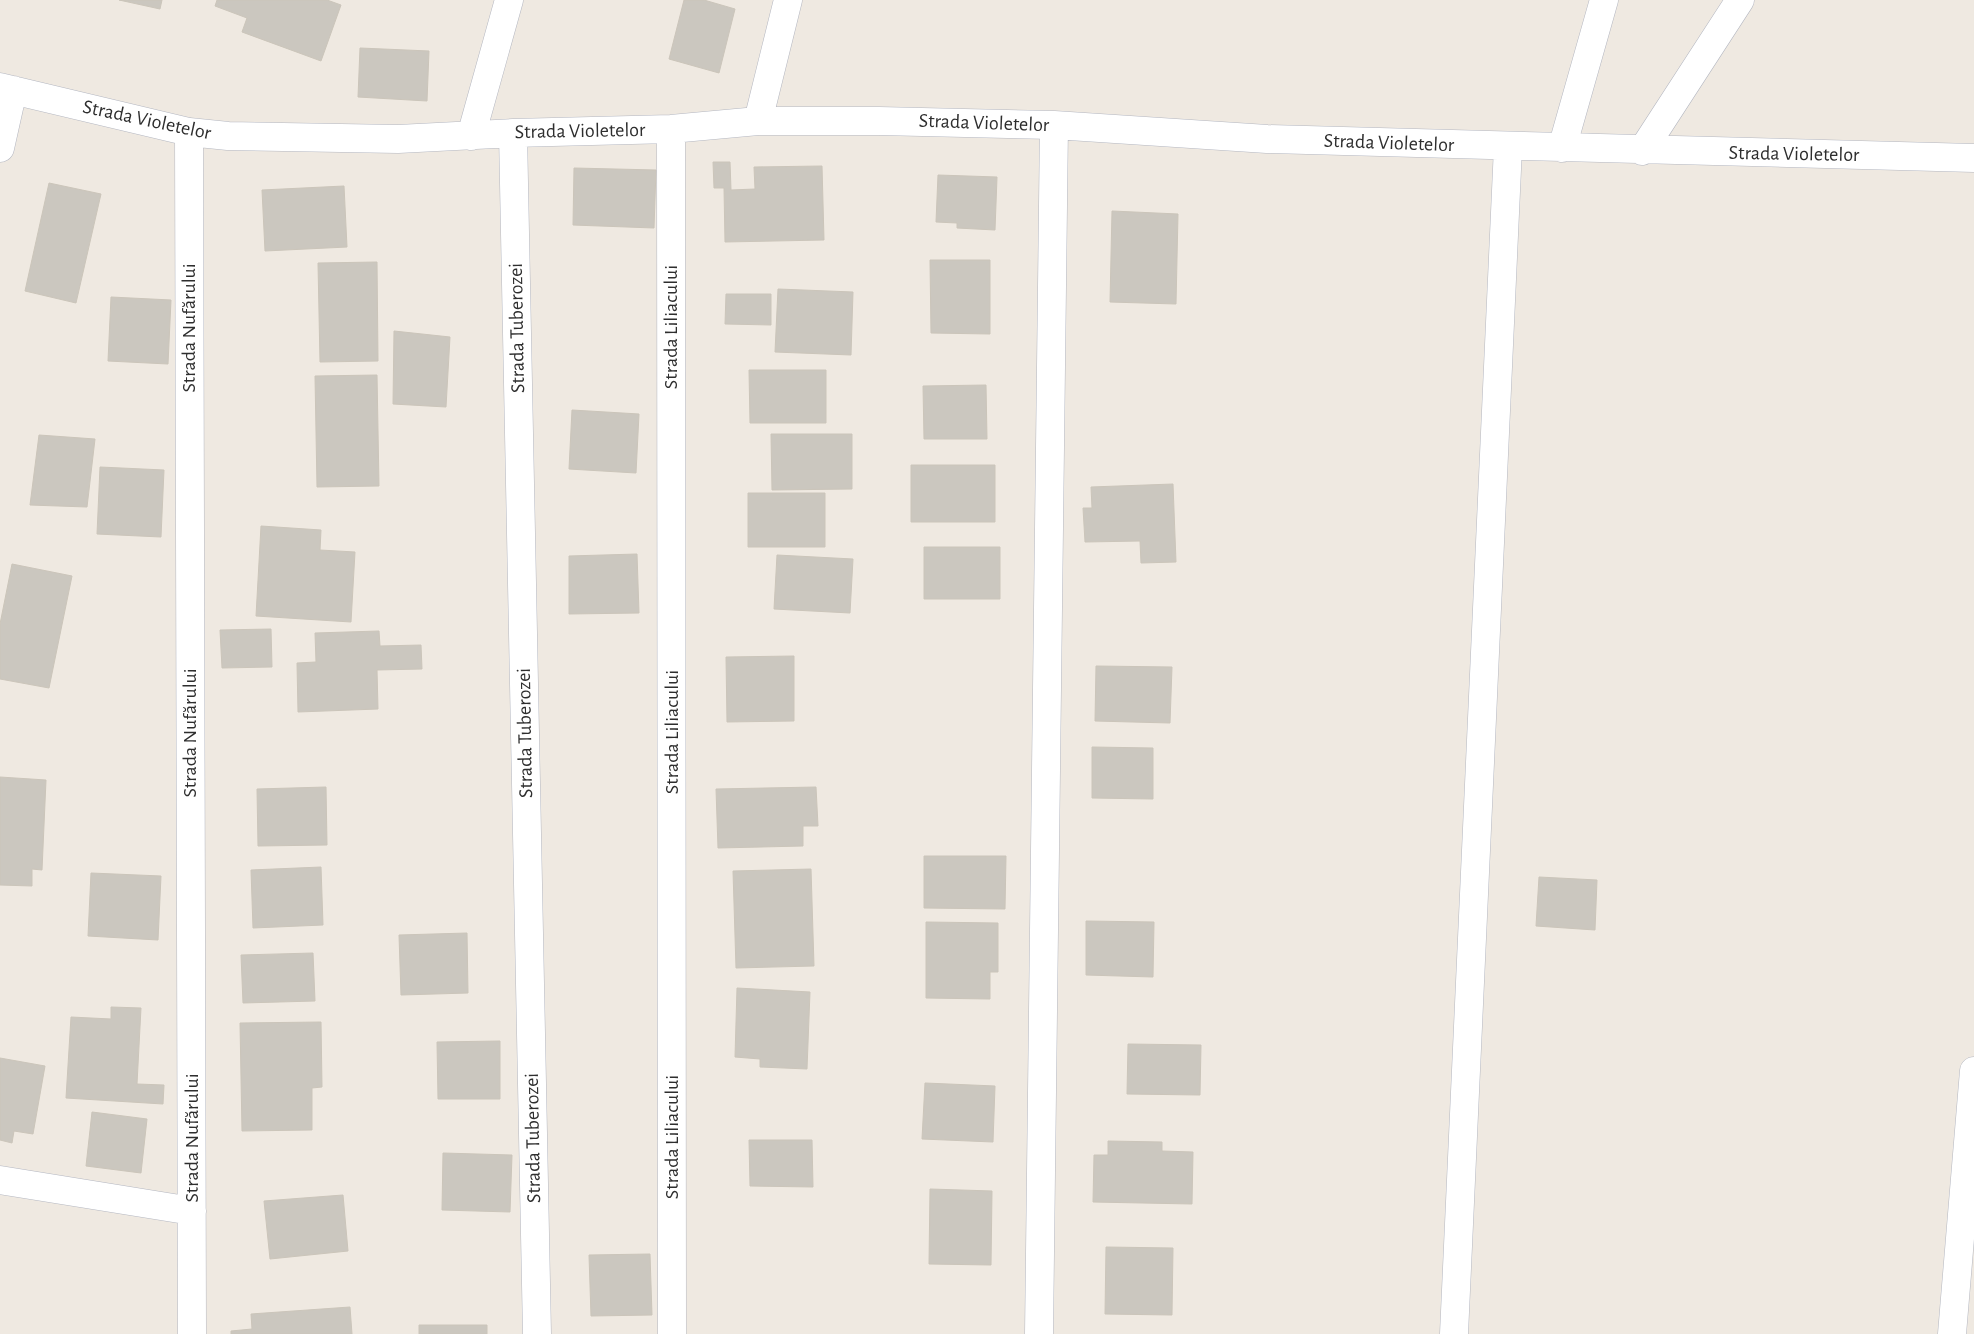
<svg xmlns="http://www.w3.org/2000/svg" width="1974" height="1334" viewBox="0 0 1974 1334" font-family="'Alegreya Sans',sans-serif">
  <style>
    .building { fill: #cbc7bf; stroke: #cbc5ba }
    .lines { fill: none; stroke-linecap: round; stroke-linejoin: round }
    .minor-casing { stroke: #b4b7c1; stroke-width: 29 }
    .minor { stroke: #fff; stroke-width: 28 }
    .labels { text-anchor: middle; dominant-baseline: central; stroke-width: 5; stroke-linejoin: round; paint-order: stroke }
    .street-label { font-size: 20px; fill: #2e2e2e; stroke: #fff }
  </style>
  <rect width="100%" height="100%" fill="#efe9e1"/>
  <path class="building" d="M119,0h43l-2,9z
    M217,0h110l14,5 -20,56 -79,-29 5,-14 -32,-12z
    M684,0h20l31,9 -16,64 -50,-14z
    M360,48l69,3 -2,50 -69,-4z
    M713,162h17l1,28 24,-1 -1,-22 68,-1 2,74 -99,2 -1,-54h-10z
    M574,168l82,2 -2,58 -81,-3z
    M938,175l59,2 -2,53 -38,-2v-5l-21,-1z
    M49,183l52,11 -25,109 -51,-12z
    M344,186l3,61 -82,4 -3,-61z
    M1112,211l66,3 -2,90 -66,-2z
    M930,260h60v74l-59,-1z
    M377,262l1,99 -58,1 -2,-99z
    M778,289l75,3 -2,63 -76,-3z
    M726,294h45v31l-46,-1z
    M111,297l60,3 -3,64 -60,-3z
    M394,331l56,6 -4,70 -53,-3z
    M749,370h77v53h-76z
    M377,375l2,111 -62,1 -2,-111z
    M986,385l1,54h-63l-1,-53z
    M572,410l67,4 -3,59 -67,-4z
    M771,434h81v55l-80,1z
    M39,435l56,4 -8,68 -57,-2z
    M911,465h84v57h-84z
    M100,467l64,3 -3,67 -64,-3z
    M1173,484l3,78 -35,1 -1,-22 -55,1 -2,-34h9l-1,-21z
    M748,493h77v54h-77z
    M261,526l60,4 -1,20 35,2 -4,70 -95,-6z
    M924,547h76v52h-76z
    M637,554l2,59 -70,1v-58z
    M777,555l76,4 -3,54 -76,-4z
    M12,564l60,12 -23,112 -49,-9v-55z
    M271,629l1,38 -50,1 -2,-38z
    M379,631l1,15 41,-1 1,24 -45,1 1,39 -80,3 -1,-49 19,-1 -1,-29z
    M794,656v65l-67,1 -1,-65z
    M1096,666l76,1 -2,56 -75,-2z
    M1092,747l61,1v51l-61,-1z
    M0,777l46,3 -4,90 -10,-1v17l-32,-1z
    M326,787l1,58 -69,1 -1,-57z
    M816,787l2,39h-15v20l-85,2 -2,-59z
    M924,856h82l-1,53 -81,-1z
    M321,867l2,58 -70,3 -2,-58z
    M811,869l3,97 -78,2 -3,-97z
    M91,873l70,3 -3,64 -70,-4z
    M1539,877l58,3 -2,50 -59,-4z
    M1086,921l68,1 -1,55 -67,-2z
    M926,922l72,1v49h-8v27l-64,-1z
    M467,933l1,60 -67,2 -2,-60z
    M313,953l2,48 -72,2 -2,-48z
    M737,988l73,4 -3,77 -47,-2v-8l-25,-2z
    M111,1007l30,1 -4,76 27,1 -1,19 -97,-6 5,-81 40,2z
    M321,1022l1,65 -10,1v42l-70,1 -2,-108z
    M500,1041v58h-62l-1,-57z
    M1128,1044l73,1 -1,50 -73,-1z
    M0,1058l45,8 -12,68 -19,-3 -2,12 -12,-3z
    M925,1083l70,3 -2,56 -71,-3z
    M92,1112l55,7 -6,54 -55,-7z
    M749,1140h63l1,47 -63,-1z
    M1108,1141l54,1v9l31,1 -1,52 -99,-2 1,-47h14z
    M443,1153l69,2 -2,57 -68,-2z
    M930,1189l62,2 -1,74 -62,-1z
    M343,1195l5,56 -78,8 -6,-58z
    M1106,1247l67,1 -1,67 -67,-1z
    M650,1254l2,61 -61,1 -2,-61z
    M350,1307l2,27h-121v-3l21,-2 -1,-15z
    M419,1325h68v9h-68z"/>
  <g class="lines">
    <defs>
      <path id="minor" d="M0,87l189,45 39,4 170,3 115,-6 158,-4 87,-8h121l175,4 213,14 707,19
        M758,121l30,-121
        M671,129l1,1205
        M189,132l3,1202
        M513,133l24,1201
        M471,136l38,-136
        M0,148l13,-58
        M1562,148l42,-148
        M1642,151l98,-151
        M0,1180l192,31
        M1039,1334l15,-1209
        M1454,1334l54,-1187
        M1952,1334l22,-263"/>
    </defs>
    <use href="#minor" class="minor-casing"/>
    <use href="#minor" class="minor"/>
  </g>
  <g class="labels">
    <g class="street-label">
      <text transform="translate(147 120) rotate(12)">Strada Violetelor</text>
      <text transform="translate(984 123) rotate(2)">Strada Violetelor</text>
      <text transform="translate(580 131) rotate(-1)">Strada Violetelor</text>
      <text transform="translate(1389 143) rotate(2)">Strada Violetelor</text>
      <text transform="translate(1794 154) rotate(1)">Strada Violetelor</text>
      <text transform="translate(671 327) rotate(-90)">Strada Liliacului</text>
      <text transform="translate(189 328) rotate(-90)">Strada Nufărului</text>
      <text transform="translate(517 328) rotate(-91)">Strada Tuberozei</text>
      <text transform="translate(672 732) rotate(-90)">Strada Liliacului</text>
      <text transform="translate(190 733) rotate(-90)">Strada Nufărului</text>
      <text transform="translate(525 733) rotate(-91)">Strada Tuberozei</text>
      <text transform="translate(672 1137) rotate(-90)">Strada Liliacului</text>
      <text transform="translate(192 1138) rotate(-90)">Strada Nufărului</text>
      <text transform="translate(533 1138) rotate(-91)">Strada Tuberozei</text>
    </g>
  </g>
</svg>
